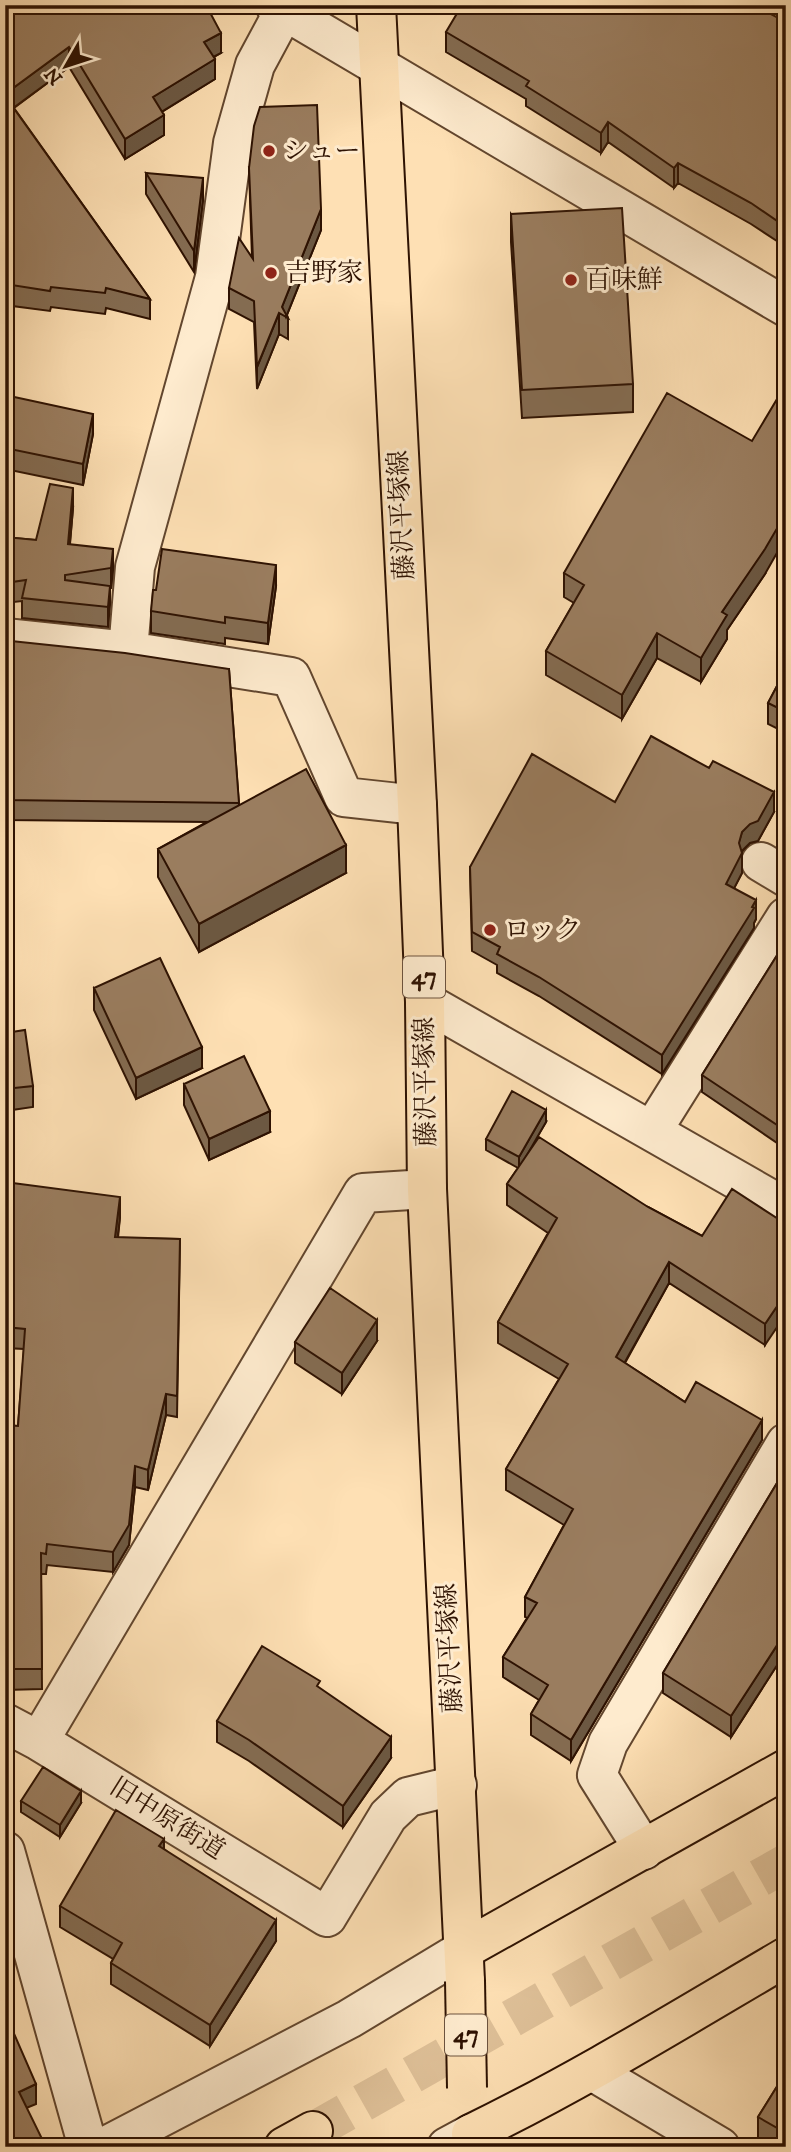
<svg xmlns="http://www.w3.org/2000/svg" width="791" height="2152" viewBox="0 0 791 2152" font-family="'IM FELL DW Pica','Noto Serif JP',serif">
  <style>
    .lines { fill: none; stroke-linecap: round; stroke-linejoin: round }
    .primary-tunnel { stroke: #dfc199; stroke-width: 38; stroke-dasharray: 38 19; stroke-linecap: butt }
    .street-casing { stroke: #62462e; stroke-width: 42 }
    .primary-casing { stroke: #2e1202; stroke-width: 42 }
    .street { stroke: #feebce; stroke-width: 38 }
    .primary { stroke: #fee0b4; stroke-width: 38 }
    .primary-bridge-casing { stroke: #2e1202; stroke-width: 42; stroke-linecap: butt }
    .primary-bridge { stroke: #fee0b4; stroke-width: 38 }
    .wall { fill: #846c52; stroke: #2e1202; stroke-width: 2 }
    .shaded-wall { fill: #6c5842; stroke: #2e1202; stroke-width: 2 }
    .building { fill: #9a7d5f; stroke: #2e1202; stroke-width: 2 }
    .poi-dot { fill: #8f2418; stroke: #feebce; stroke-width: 2.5 }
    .labels { text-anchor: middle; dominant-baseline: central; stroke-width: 6; stroke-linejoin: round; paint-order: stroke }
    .shield { fill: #feebce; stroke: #6c533f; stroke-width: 2 }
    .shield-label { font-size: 24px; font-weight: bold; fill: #2e1202 }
    .poi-label { font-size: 26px; fill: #2e1202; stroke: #feebce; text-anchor: start }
    .street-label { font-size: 26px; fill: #2e1202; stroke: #feebce }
  </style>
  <rect width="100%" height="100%" fill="#fee0b4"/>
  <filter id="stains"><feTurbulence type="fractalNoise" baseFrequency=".00286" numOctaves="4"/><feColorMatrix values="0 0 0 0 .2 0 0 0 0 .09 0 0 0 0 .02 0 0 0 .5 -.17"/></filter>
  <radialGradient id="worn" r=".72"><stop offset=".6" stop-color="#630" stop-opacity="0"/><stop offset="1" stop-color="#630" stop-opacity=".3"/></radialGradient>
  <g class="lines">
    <path class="primary-tunnel" d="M313,2131l473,-268"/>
    <defs>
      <path id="street" d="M275,5l511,302
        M5,638l123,13 163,26 53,120 73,8
        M128,651l7,-84 80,-290 18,-134 22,-78 29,-54
        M761,862l25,15
        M425,1002l361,206
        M652,1131l134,-214
        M5,1723l34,18 288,176 61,-101 20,-19 49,-12
        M39,1741l324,-548 64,-4
        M644,1850l-47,-75 11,-32 178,-300
        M5,1851l83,296
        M592,2071l128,76
        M104,2147l245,-128 116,-70
        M447,2147l24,-13"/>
      <path id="primary" d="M376,5l41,800 8,197 2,187 38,792
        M465,1949l321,-180
        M471,2134c109,-53 211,-116 315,-177
        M284,2147l29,-16"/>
    </defs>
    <use href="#street" class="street-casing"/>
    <use href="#primary" class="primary-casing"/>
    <use href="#street" class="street"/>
    <use href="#primary" class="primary"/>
    <defs>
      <path id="primary-bridge" d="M465,1981l2,107"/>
    </defs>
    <use href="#primary-bridge" class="primary-bridge-casing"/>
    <use href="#primary-bridge" class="primary-bridge"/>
  </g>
  <path class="wall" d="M5,5l216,48 -7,4 1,22 -53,33 2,23 -39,24 -56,-92 -55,41 136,191v20l-44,-11 -1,6 -54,-7 -1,4 -45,-6z
    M543,7l243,15v225l-35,-23 -73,-41 -4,5 -66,-46 -7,11 -75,-47v-7l-80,-47v-20z
    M249,168l72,62 -34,85 1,3v21l-9,-5 -22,55 -3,-67 -25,-13v-21l23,-30z
    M146,173l57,27 -9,72 -48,-78z
    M511,214l122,170v28l-111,6 -11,-176z
    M5,395l88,39 -10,51 -78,-16z
    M73,508l-3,36 43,25 -2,19h-1l-2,39 -86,-9v-17l-17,2v-66l31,3z
    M564,573l201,1 -38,56v9l-26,43 -44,-24 -35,61 -76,-44v-24l28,-48 -10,-6z
    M276,586l-8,58 -43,-6v6l-74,-11v-22z
    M5,663l224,6 10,136 107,68 -147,79 -41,-75v-28l49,-27 -202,-2z
    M786,669v64l-18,-9v-21z
    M615,802l159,10 -16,29 -8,2 -8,8v22l-8,15 22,31 -2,4v5l-92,146 -123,-78 -42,-23v-8l-25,-14 -2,-84z
    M786,941v208l-84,-57v-17z
    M94,988l108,80 -66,31 -42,-89z
    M5,1033l28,53v21l-28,4z
    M184,1084l86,48 -61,28 -25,-55z
    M546,1122l-24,40 126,45 54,29 84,-12 -21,121 -96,-62 -44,80 60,39 77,38 -191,321 -40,-26v-21l8,-14 -36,-23v-20l24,-39 -2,-1v-20l39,-72 -58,-35v-21l53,-90 -61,-36v-21l50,-89 -41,-28v-21l11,-16 -32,-18v-11z
    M5,1182l115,35 -2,21 62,1 -3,178 -11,-2 -18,75 -13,-3 -6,58 -16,27 -66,-7 -1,9h-5l1,115 -37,1v-265l13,1 6,-77 -19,-1z
    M377,1341l-35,53 -47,-31v-21z
    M786,1468v189l-3,-1 -52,81 -68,-44v-20z
    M217,1721l174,37 -48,69 -94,-66 -32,-19z
    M21,1801l60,2 -21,34 -39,-25z
    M164,1849l112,92 -66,105 -99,-62v-21l2,-4 -53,-32v-21z
    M786,2072v75h-17l-11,-7v-23z"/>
  <path class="shaded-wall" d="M221,33v20l-17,9v-20z
    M69,47v20l-64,47v-20z
    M215,59v20l-62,38v-20z
    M164,115v20l-39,24v-20z
    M608,122v20l-7,11v-20z
    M678,163v20l-4,5v-20z
    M203,178v22l-9,72v-21z
    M321,209v21l-35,87 -4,-10z
    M279,313v21l-22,55v-22z
    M93,414v20l-10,51v-21z
    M73,488v20l-5,56v-20z
    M786,513v24l-21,37 -38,56v9l-26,43v-24l21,-46z
    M113,549v20l-2,19v-20z
    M276,565v21l-8,58v-21z
    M110,586v19l-2,22v-20z
    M657,633v25l-35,61v-24z
    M774,792v20l-16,29 -8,2 -8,8v22l-16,31v-20l16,-52z
    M346,845v28l-147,79v-28z
    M756,900v19l-2,4v5l-92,146v-19z
    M202,1047v21l-66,31v-21z
    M546,1110v12l-27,47v-12z
    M270,1111v21l-61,28v-21z
    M120,1197v20l-5,41v-21z
    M669,1262v21l-53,95v-21z
    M786,1293v21l-21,31v-21z
    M377,1320v21l-35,53v-21z
    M166,1394v21l-18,75v-20z
    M762,1420v20l-191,321v-21z
    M135,1466v21l-6,58 -16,27v-20z
    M783,1636v20l-52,81v-21z
    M391,1737v21l-48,69v-21z
    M81,1791v12l-21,34v-12z
    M164,1839v21l-5,-14z
    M276,1920v21l-66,105v-21z
    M36,2084v20l-17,7v-19z"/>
  <path class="building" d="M5,5h201l15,28 -17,9 11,17 -62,38 11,18 -39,24 -56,-92 -64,47z
    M462,5h78l3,2 1,-2h210l32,17v205l-35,-24 -73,-40 -4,5 -66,-46 -7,11 -75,-47 3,-5 -83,-49z
    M5,96l145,203 -44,-11 -1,5 -54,-6 -1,4 -45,-7z
    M317,105l4,104 -39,98 6,11 -9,-5 -22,54 -3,-66 -25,-13 10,-50 14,21 -4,-91 5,-42 6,-19z
    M146,173l57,5 -9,73z
    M622,208l11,176 -111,6 -11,-176z
    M786,384v129l-21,36 -43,63 5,3 -26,43 -44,-25 -35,62 -76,-44 38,-66 -20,-12 103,-180 85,48z
    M5,395l88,19 -10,50 -78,-16z
    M50,484l23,4 -5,56 45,5 -2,19 -46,7v5l45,6 -2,21 -86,-9 4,-18 -21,3v-46l31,3z
    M162,549l114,16 -8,58 -43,-6v6l-74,-12 2,-21h3z
    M11,641l114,12 104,16 10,134 -234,-3v-137z
    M786,669v43l-18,-9z
    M651,736l58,32 4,-7 61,31 -16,29 -8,3 -8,8 -3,11 3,10 -16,31 30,16 -4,7 2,1 -92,147 -123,-78 -42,-23 3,-7 -28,-15 -2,-65 62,-113 83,48z
    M306,769l40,76 -147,79 -41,-75z
    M786,941v190l-84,-56z
    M160,958l42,89 -66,31 -42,-90z
    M25,1030l8,56 -28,3v-56z
    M244,1056l26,55 -61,28 -25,-55z
    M512,1091l34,19 -27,47 -33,-18z
    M539,1137l109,70 54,29 30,-47 54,35v69l-21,31 -96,-62 -53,95 69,45 11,-20 66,38 -191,320 -40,-26 17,-29 -45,-28 34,-54 -12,-6 48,-88 -67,-40 62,-105 -70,-42 59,-104 -50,-34z
    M5,1182l115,15 -5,40 65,2 -3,157 -11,-2 -18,76 -13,-4 -6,59 -16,27 -66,-8 -1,10 -5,-1 1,116h-37v-244l13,1 7,-97 -20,-2z
    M330,1288l47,32 -35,53 -47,-31z
    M786,1468v169l-3,-1 -52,80 -68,-43z
    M262,1646l58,35 -3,5 74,51 -48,69 -94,-66 -32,-19z
    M43,1767l38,24 -21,34 -39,-24z
    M116,1810l48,29 -5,7 117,74 -66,105 -99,-62 11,-20 -62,-37z
    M5,2013l31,71 -17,8 27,55h-41z
    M786,2072v61l-28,-16z"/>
  <g class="poi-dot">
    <circle cx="269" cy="151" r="7"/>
    <circle cx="271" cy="273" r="7"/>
    <circle cx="571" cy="280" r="7"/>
    <circle cx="490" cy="930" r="7"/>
  </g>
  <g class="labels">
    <g class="shield">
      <rect x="403" y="956.5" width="42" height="41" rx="5"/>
      <rect x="445" y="2014.5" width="42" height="41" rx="5"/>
    </g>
    <g class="shield-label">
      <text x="424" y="977">47</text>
      <text x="466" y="2035">47</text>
    </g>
    <g class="poi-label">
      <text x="283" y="151">シュー</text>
      <text x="285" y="273">吉野家</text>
      <text x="585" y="280">百味鮮</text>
      <text x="504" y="930">ロック</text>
    </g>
    <g class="street-label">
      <text transform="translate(402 515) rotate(-93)">藤沢平塚線</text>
      <text transform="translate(426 1082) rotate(-91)">藤沢平塚線</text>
      <text transform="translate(450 1648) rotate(-93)">藤沢平塚線</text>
      <text transform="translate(167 1819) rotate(32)">旧中原街道</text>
    </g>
  </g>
  <rect width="791" height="2152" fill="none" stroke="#fee0b4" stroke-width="28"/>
  <rect x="7" y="7" width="777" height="2138" fill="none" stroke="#2e1202" stroke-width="3.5"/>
  <rect x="14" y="14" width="763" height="2124" fill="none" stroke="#2e1202" stroke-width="2"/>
  <g transform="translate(66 66) rotate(231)" stroke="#feebce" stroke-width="5" paint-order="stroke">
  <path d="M0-5L12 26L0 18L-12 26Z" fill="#2e1202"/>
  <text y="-10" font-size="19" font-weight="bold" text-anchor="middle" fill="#2e1202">N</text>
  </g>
  <rect width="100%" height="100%" filter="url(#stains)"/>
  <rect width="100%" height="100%" fill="url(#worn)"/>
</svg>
